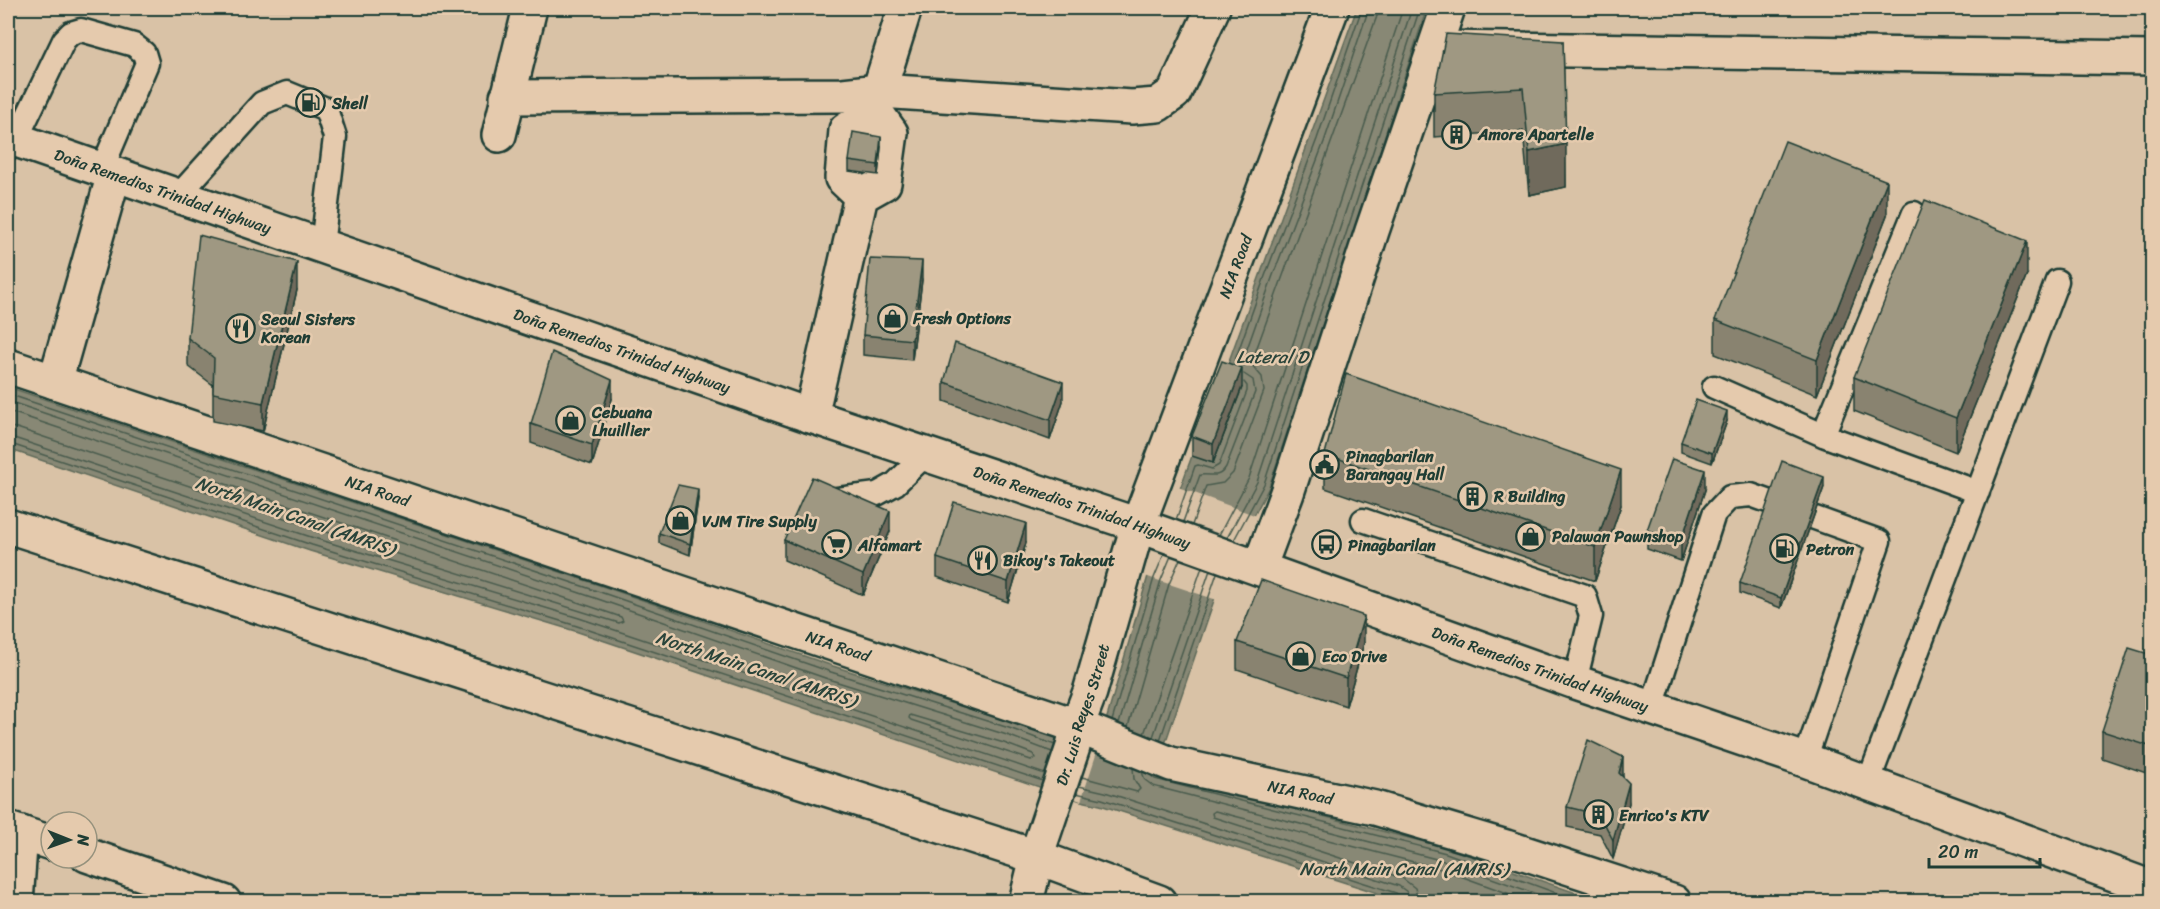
<svg xmlns="http://www.w3.org/2000/svg" width="2160" height="909" viewBox="0 0 2160 909" font-family="Sriracha,sans-serif">
  <style>
    .water { fill: #888874; stroke: #5e6a5a; stroke-width: 1.5 }
    .pier { fill: #d9c2a6 }
    .lines { fill: none; stroke-linecap: round; stroke-linejoin: round }
    .shore { stroke: #495b4e; stroke-width: 1.5 }
    .lane-casing { stroke: #1f3d34; stroke-width: 27 }
    .street-casing { stroke: #1f3d34; stroke-width: 38 }
    .secondary-casing { stroke: #1f3d34; stroke-width: 38 }
    .highway-casing { stroke: #1f3d34; stroke-width: 38 }
    .lane { stroke: #e5caad; stroke-width: 22 }
    .street { stroke: #e5caad; stroke-width: 33 }
    .secondary { stroke: #e5caad; stroke-width: 33 }
    .highway { stroke: #e5caad; stroke-width: 33 }
    .wall { fill: #898370; stroke: #1f3d34; stroke-width: 1.5 }
    .shaded-wall { fill: #6f6a5b; stroke: #1f3d34; stroke-width: 1.5 }
    .building { fill: #9f9882; stroke: #1f3d34; stroke-width: 1.5 }
    .labels { text-anchor: middle; dominant-baseline: central; stroke-width: 5; stroke-linejoin: round; paint-order: stroke }
    .poi-label { font-size: 16px; font-weight: bold; fill: #1f3d34; stroke: #e5caad; text-anchor: start }
    .street-label { font-size: 16px; fill: #1f3d34; stroke: #e5caad }
    .water-label { font-size: 18px; font-style: italic; fill: #2a443a; stroke: #e5caad }
  </style>
  <rect width="100%" height="100%" fill="#d9c2a6"/>
  <filter id="ink" filterUnits="userSpaceOnUse"><feTurbulence type="fractalNoise" baseFrequency=".0167" numOctaves="2"/><feDisplacementMap in="SourceGraphic" scale="12" xChannelSelector="R" yChannelSelector="G"/><feConvolveMatrix kernelMatrix="1 2 1 2 8 2 1 2 1" color-interpolation-filters="sRGB"/></filter>
  <g filter="url(#ink)">
    <path class="water" d="M1357,8h70l-158,479 -47,90 -67,196 293,75 151,53h-196l-303,-96 -19,-4 -506,-170 -265,-80 -302,-102v-62l594,199 231,80 178,56 86,30 51,-176 44,-120 21,7 29,-75 -20,-8z"/>
    <path class="pier" d="M1178,487l79,29 -33,62 -7,22 -72,-24z
      M1057,739l40,13 -16,49 -37,-13z"/>
    <g class="lines">
      <path class="shore" d="M1234,363l31,-87 52,-137 45,-131
        M1241,366l31,-88 52,-136 45,-134
        M8,394l592,198 231,80 178,56 46,17
        M8,401l590,198 230,80 179,56 45,17
        M8,411l587,197 26,9 2,4 -4,2 -302,-94 -300,-101 -9,-1
        M8,436l306,102 265,80 466,156
        M8,443l304,102 265,81 466,155
        M1176,520l19,-54 3,-1 14,4 7,-4 28,-74v-5l-3,-4
        M1183,522l17,-47c11,-2 18,5 26,-8l29,-75 -2,-12 -9,-6
        M1192,525l14,-39 17,-3 10,-10 31,-82 -2,-14 -11,-13 126,-348 1,-8
        M1219,535l30,-57 154,-470
        M1227,538l30,-56 155,-474
        M1234,540l30,-56 156,-476
        M910,715l94,28 29,11 2,4 -4,2 -120,-40 -2,-2z
        M1112,721l42,-143 10,-24
        M1119,724l42,-144 10,-24
        M1128,727l41,-143 11,-25
        M1144,734l58,-167
        M1153,737l57,-167
        M1160,740l57,-167
        M1142,772l3,8 8,6 291,75 115,41
        M1150,775l5,4 291,74 135,49
        M1082,777l55,15 3,-3 -6,-10 -1,-11
        M1079,786l26,6 294,94 8,6 2,10
        M1076,793l26,6 294,94 4,3 1,6
        M1418,902l-3,-14 -13,-10 -189,-61 -1,-4 3,-2 226,58 91,33"/>
      <defs>
        <path id="lane" d="M16,140l48,-100 7,-7 10,-3 53,15 10,8 3,10 -45,106
          M178,196l84,-93 25,-10 39,16 9,28 -13,109
          M1714,387l109,48 155,57
          M1823,435l91,-222
          M830,500l47,-6 18,-10 30,-29
          M1363,520l222,76 6,20 -16,66
          M1652,707l62,-193 16,-17 21,-2 128,46 -74,219
          M1868,783l189,-502"/>
        <g id="street">
          <path d="M1435,48l717,10"/>
          <path d="M507,97l336,-2 36,-4 253,16 25,-2 17,-12 39,-85"/>
          <path d="M499,135l31,-127"/>
          <path d="M861,196l-19,-18 4,-48 30,-18"/>
          <path id="s1" d="M8,366l1069,360"/>
          <path d="M55,382l59,-208"/>
          <path d="M811,416l50,-220 23,-13 7,-50 -15,-21 3,-21 26,-83"/>
          <path d="M8,526l1029,331 122,45"/>
          <path d="M1259,568l28,-75 85,-262 76,-223"/>
          <path d="M8,829l43,14"/>
          <path d="M87,855l137,47"/>
          <path d="M16,902l5,-69"/>
          <path id="s2" d="M1026,902l14,-57 33,-98 4,-21 13,-34 48,-167 194,-517"/>
        </g>
        <g id="secondary">
          <path id="s3" d="M1077,726l94,38 204,44 131,39 168,55"/>
        </g>
        <g id="highway">
          <path id="s4" d="M8,137l803,279 327,109 437,157 230,78 347,128"/>
        </g>
      </defs>
      <use href="#lane" class="lane-casing"/>
      <use href="#street" class="street-casing"/>
      <use href="#secondary" class="secondary-casing"/>
      <use href="#highway" class="highway-casing"/>
      <use href="#lane" class="lane"/>
      <use href="#street" class="street"/>
      <use href="#secondary" class="secondary"/>
      <use href="#highway" class="highway"/>
    </g>
    <path class="wall" d="M1563,41l3,146 -37,8 -6,-64 -89,6v-44z
      M881,147l-3,28 -29,-4v-10z
      M1887,215l-70,180 -102,-41v-34z
      M2027,275l-71,177 -102,-41v-34z
      M922,280l-10,80 -49,-5v-20z
      M297,290l-34,141 -50,-10v-36l-25,-19v-28z
      M944,382l119,19 -13,39 -106,-39z
      M1242,387l-29,76 -21,-7v-20z
      M612,399l-20,66 -61,-22v-19z
      M1727,421l-15,42 -31,-11v-10z
      M1325,454l296,51 -26,76 -270,-93z
      M1824,487l-43,121 -41,-15v-10z
      M1705,490l-24,71 -34,-12v-19z
      M698,499l-8,56 -31,-12v-10z
      M890,531l-27,64 -79,-35v-20z
      M1026,543l-18,59 -71,-25v-19z
      M1237,642l127,1 -18,63 -109,-37z
      M2152,655v120l-50,-17v-27z
      M1623,777l6,26 -16,56 -13,-25 -33,-7v-20z"/>
    <path class="shaded-wall" d="M881,137v10l-3,28v-10z
      M1566,144v43l-37,8v-43z
      M1887,181v34l-70,180v-35z
      M2027,241v34l-71,177v-34z
      M922,261v19l-10,80v-20z
      M297,262v28l-34,141v-28z
      M1242,368v19l-29,76v-19z
      M612,380v19l-20,66v-20z
      M1063,382v19l-13,39v-20z
      M1727,411v10l-15,42v-10z
      M1621,470v35l-26,76v-34z
      M1705,470v20l-24,71v-19z
      M1824,477v10l-43,121v-10z
      M698,489v10l-8,56v-11z
      M890,511v20l-27,64v-20z
      M1026,523v20l-18,59v-20z
      M1364,616v27l-18,63v-28z
      M1623,757v19l-4,17v-20z
      M1629,783v20l-16,56v-19z"/>
    <path class="building" d="M1446,34l117,7 3,103 -37,8 -6,-64 -89,5z
      M853,132l28,5 -3,28 -29,-4z
      M1785,141l102,40 -70,179 -102,-40z
      M1925,200l102,41 -71,177 -102,-41z
      M199,235l98,27 -34,141 -50,-10 1,-35 -26,-20z
      M870,259l52,2 -10,79 -49,-5z
      M955,343l108,39 -13,38 -106,-38z
      M552,352l60,28 -20,65 -61,-21z
      M1222,361l20,7 -29,76 -21,-8z
      M1346,374l275,96 -26,77 -270,-93z
      M1696,400l31,11 -15,42 -31,-11z
      M1672,459l33,11 -24,72 -34,-12z
      M1782,461l42,16 -43,121 -41,-15z
      M812,477l78,34 -27,64 -79,-35z
      M678,485l20,4 -8,55 -31,-11z
      M954,502l72,21 -18,59 -71,-24z
      M1261,580l103,36 -18,62 -109,-36z
      M2129,648l23,7v92l-50,-16z
      M1588,740l35,17 -4,16 10,10 -16,57 -13,-25 -33,-8z"/>
  </g>
  <defs>
    <symbol id="fuel-ring" viewBox="-11 -11 22 22"><circle r="9.5" fill="#e5caad" stroke="#1f3d34" stroke-width="1.5"/><path d="M-5.5-6h7V0h2V4h1.3V-2.5L3-4.5l.8-.8L6-3V5H2.5V1h-1V6h-7ZM-4.2-4.7v3.2H.2V-4.7Z" fill="#1f3d34"/></symbol>
    <symbol id="building-ring" viewBox="-11 -11 22 22"><circle r="9.5" fill="#e5caad" stroke="#1f3d34" stroke-width="1.5"/><path d="M-4-6H4V6H1V3H-1V6H-4ZM-2.5-4.3h1.7v1.8h-1.7ZM.8-4.3h1.7v1.8H.8ZM-2.5-1h1.7V.8h-1.7ZM.8-1h1.7V.8H.8Z" fill="#1f3d34"/></symbol>
    <symbol id="shop-ring" viewBox="-11 -11 22 22"><circle r="9.5" fill="#e5caad" stroke="#1f3d34" stroke-width="1.5"/><path d="M-5-2.5h2.3a2.7 3.5 0 0 1 5.4 0H5L5.5 6h-11ZM-1.5-2.5h3a1.5 2.3 0 0 0-3 0Z" fill="#1f3d34"/></symbol>
    <symbol id="restaurant-ring" viewBox="-11 -11 22 22"><circle r="9.5" fill="#e5caad" stroke="#1f3d34" stroke-width="1.5"/><path d="M-5-6h1v4h1v-4h1v4h1v-4h1v5L-1.5 .5V6h-2V.5L-5-1ZM5-6V6H3V1.5H1.5Q1.5-4 5-6Z" fill="#1f3d34"/></symbol>
    <symbol id="civic-ring" viewBox="-11 -11 22 22"><circle r="9.5" fill="#e5caad" stroke="#1f3d34" stroke-width="1.5"/><path d="M-.6-6.5H3V-4.5H.6V-3L4-1V1h2V6H-6V1h2V-1L-.6-3ZM-1.2 2.5V6h2.4V2.5Z" fill="#1f3d34"/></symbol>
    <symbol id="supermarket-ring" viewBox="-11 -11 22 22"><circle r="9.5" fill="#e5caad" stroke="#1f3d34" stroke-width="1.5"/><path d="M-6-5.5h2.5l.6 2H6L4.5 2H-2.5L-4.4-4H-6ZM-1.5 3.2a1.3 1.3 0 1 0 .1 0ZM3 3.2a1.3 1.3 0 1 0 .1 0Z" fill="#1f3d34"/></symbol>
    <symbol id="bus-ring" viewBox="-11 -11 22 22"><circle r="9.5" fill="#e5caad" stroke="#1f3d34" stroke-width="1.5"/><path d="M-5-6H5V4H4V6H2V4H-2V6H-4V4H-5ZM-3.5-4V0h7V-4ZM-3.5 1.2v1.5H-2V1.2ZM2 1.2v1.5H3.5V1.2Z" fill="#1f3d34"/></symbol>
  </defs>
  <g fill-rule="evenodd">
    <use href="#fuel-ring" x="294" y="86" width="33" height="33"/>
    <use href="#building-ring" x="1440" y="118" width="33" height="33"/>
    <use href="#shop-ring" x="876" y="302" width="33" height="33"/>
    <use href="#restaurant-ring" x="224" y="312" width="33" height="33"/>
    <use href="#shop-ring" x="554" y="404" width="33" height="33"/>
    <use href="#civic-ring" x="1308" y="448" width="33" height="33"/>
    <use href="#building-ring" x="1456" y="480" width="33" height="33"/>
    <use href="#shop-ring" x="664" y="504" width="33" height="33"/>
    <use href="#shop-ring" x="1514" y="520" width="33" height="33"/>
    <use href="#supermarket-ring" x="820" y="528" width="33" height="33"/>
    <use href="#bus-ring" x="1310" y="528" width="33" height="33"/>
    <use href="#fuel-ring" x="1768" y="532" width="33" height="33"/>
    <use href="#restaurant-ring" x="966" y="544" width="33" height="33"/>
    <use href="#shop-ring" x="1284" y="640" width="33" height="33"/>
    <use href="#building-ring" x="1582" y="798" width="33" height="33"/>
  </g>
  <g class="labels">
    <g class="poi-label">
      <text x="332" y="103">Shell</text>
      <text x="1478" y="134">Amore Apartelle</text>
      <text x="913" y="318">Fresh Options</text>
      <text x="261" y="319">Seoul Sisters<tspan x="261" dy="18">Korean</tspan></text>
      <text x="592" y="412">Cebuana<tspan x="592" dy="18">Lhuillier</tspan></text>
      <text x="1346" y="456">Pinagbarilan<tspan x="1346" dy="18">Barangay Hall</tspan></text>
      <text x="1494" y="496">R Building</text>
      <text x="702" y="521">VJM Tire Supply</text>
      <text x="1552" y="536">Palawan Pawnshop</text>
      <text x="858" y="545">Alfamart</text>
      <text x="1348" y="545">Pinagbarilan</text>
      <text x="1806" y="549">Petron</text>
      <text x="1003" y="560">Bikoy's Takeout</text>
      <text x="1322" y="656">Eco Drive</text>
      <text x="1619" y="815">Enrico's KTV</text>
    </g>
    <g class="street-label">
      <text stroke="none"><textPath href="#s4" startOffset="164">Doña Remedios Trinidad Highway</textPath></text>
      <text stroke="none"><textPath href="#s2" startOffset="670">NIA Road</textPath></text>
      <text stroke="none"><textPath href="#s4" startOffset="650">Doña Remedios Trinidad Highway</textPath></text>
      <text stroke="none"><textPath href="#s1" startOffset="390">NIA Road</textPath></text>
      <text stroke="none"><textPath href="#s4" startOffset="1136">Doña Remedios Trinidad Highway</textPath></text>
      <text stroke="none"><textPath href="#s1" startOffset="876">NIA Road</textPath></text>
      <text stroke="none"><textPath href="#s4" startOffset="1622">Doña Remedios Trinidad Highway</textPath></text>
      <text stroke="none"><textPath href="#s2" startOffset="196">Dr. Luis Reyes Street</textPath></text>
      <text stroke="none"><textPath href="#s3" startOffset="234">NIA Road</textPath></text>
    </g>
    <g class="water-label">
      <text x="1272" y="357">Lateral D</text>
      <text transform="translate(295 516) rotate(19)">North Main Canal (AMRIS)</text>
      <text transform="translate(756 669) rotate(18)">North Main Canal (AMRIS)</text>
      <text x="1404" y="869">North Main Canal (AMRIS)</text>
    </g>
  </g>
  <rect width="2160" height="909" fill="none" stroke="#e5caad" stroke-width="30"/>
  <rect x="15" y="15" width="2130" height="879" fill="none" stroke="#1f3d34" stroke-width="2" filter="url(#ink)"/>
  <g transform="translate(69 840) rotate(91)"><circle r="28" fill="#e5caad" stroke="#96927d" stroke-width="1.5"/>
  <path d="M0-4.5L10 22L0 15L-10 22Z" fill="#1f3d34"/>
  <text y="-9" font-size="16" font-weight="bold" text-anchor="middle" fill="#1f3d34">N</text>
  </g>
  <path d="M1929 858v9h111v-9" fill="none" stroke="#1f3d34" stroke-width="3"/>
  <text x="1938" y="858" font-size="18" fill="#1f3d34" stroke="#e5caad" stroke-width="4.5" paint-order="stroke">20 m</text>
</svg>
